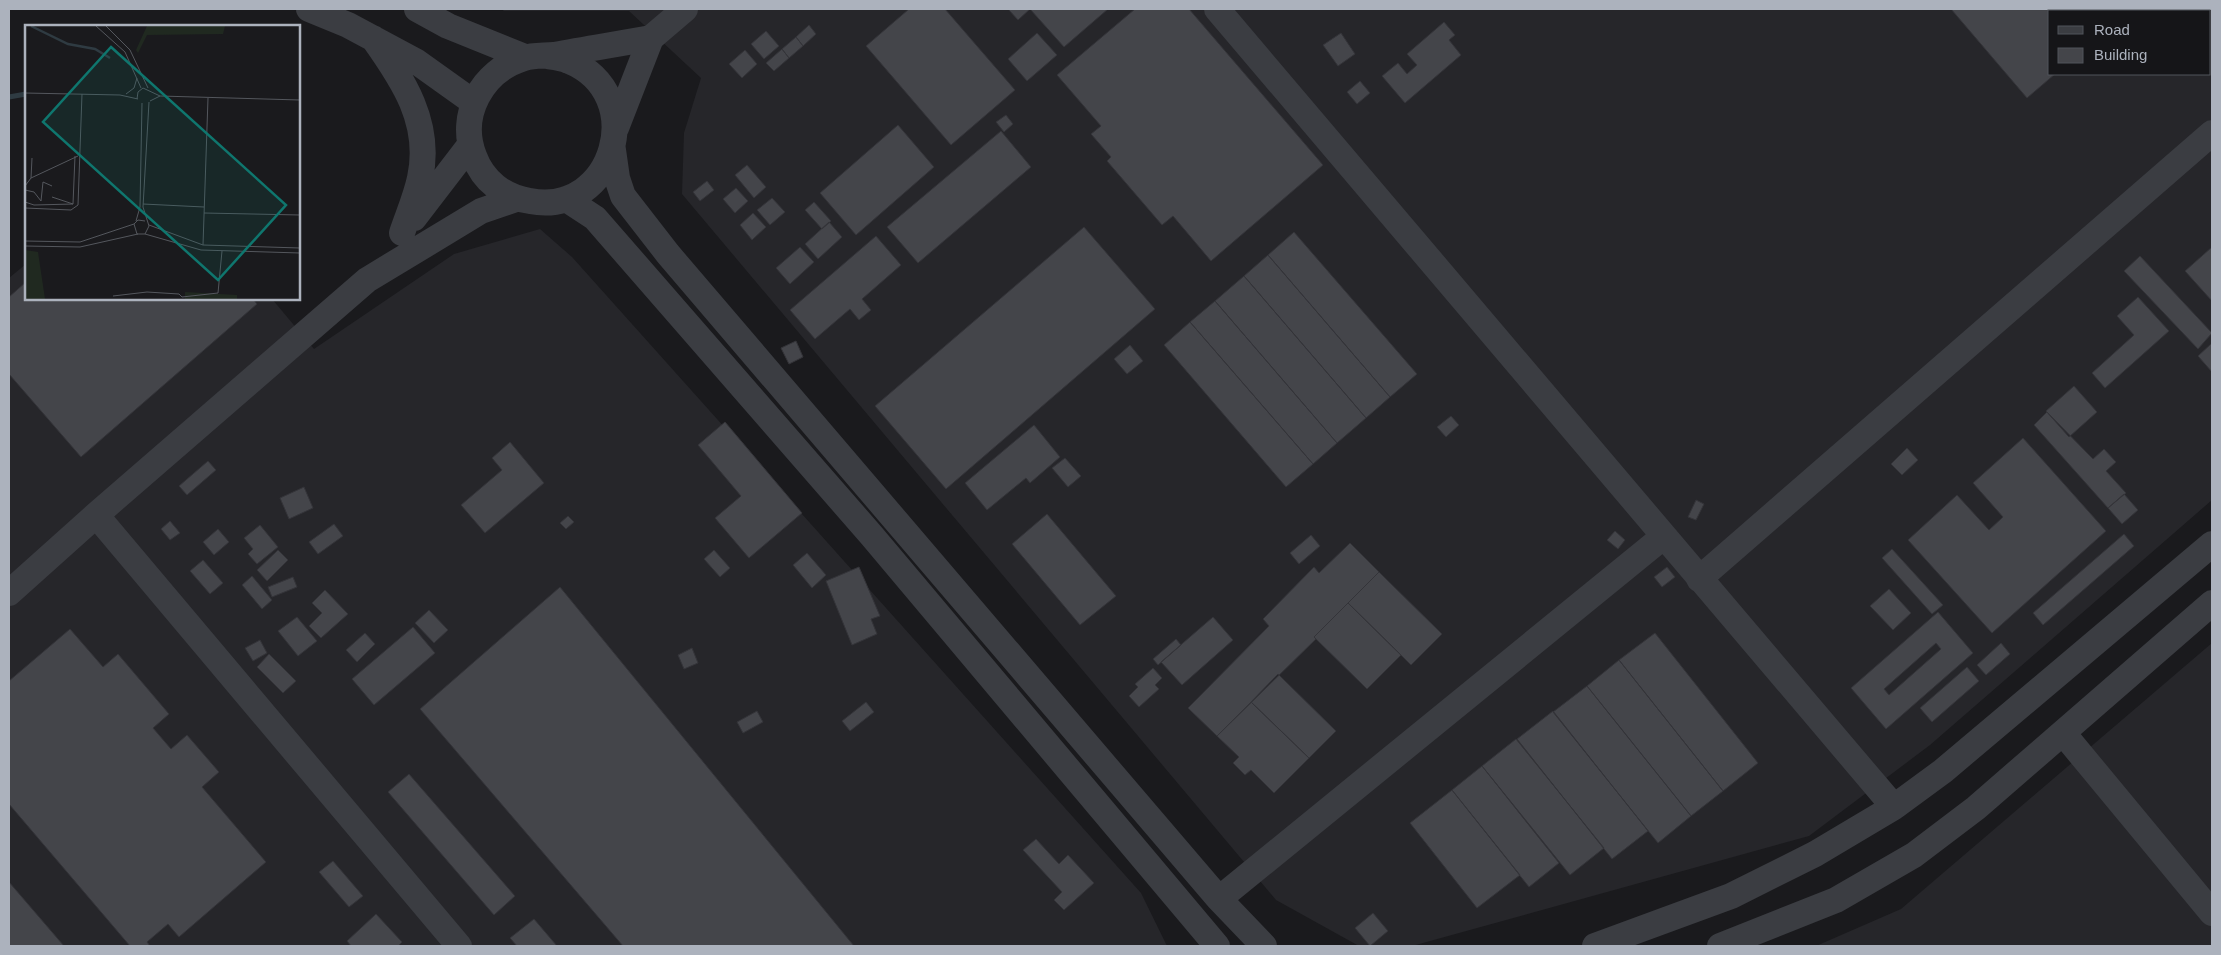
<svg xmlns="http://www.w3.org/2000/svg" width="2221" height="955" viewBox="0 0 2221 955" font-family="Arial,sans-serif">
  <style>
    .built { fill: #26262a; fill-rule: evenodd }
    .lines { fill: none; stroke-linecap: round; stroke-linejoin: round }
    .stream { stroke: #2f3b42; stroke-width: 5 }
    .building { fill: #44454a; stroke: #343439; fill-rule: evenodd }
    .minor { stroke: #3b3d42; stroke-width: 26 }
    .inset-river { fill: none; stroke: #2f3b42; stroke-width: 2.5 }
    .inset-road { fill: none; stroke: #54575d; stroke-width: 1 }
    .view { fill: #0f766e; fill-opacity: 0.15; stroke: #0f766e; stroke-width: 2.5 }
    .inset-edge { fill: none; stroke: #acb2bd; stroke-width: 2.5 }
  </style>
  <rect width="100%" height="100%" fill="#1a1a1d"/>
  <path class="built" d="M501,9h1711v491l-282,245 -121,91 -397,110h-53l-83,-46 -594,-706 2,-61 17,-55 -72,-67h-125zM2050,11h160v63h-160z
    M540,229l32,28 569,636 26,53h-1158v-668l17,-14v35h246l42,50 140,-95z
    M2212,643v303h-396l85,-37z"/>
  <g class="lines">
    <path class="stream" d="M9,97l17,-3"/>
  </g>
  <path class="building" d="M909,9h36l70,81 -64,55 -85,-99z
    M1008,9h22l-12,11z
    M1030,9h78l-44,38z
    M1135,9h54l134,156 -112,96 -38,-45 -11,9 -55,-64 4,-4 -20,-23 10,-8 -44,-51z
    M1951,9h180l-3,2h-78v63h5l-28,24z
    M1444,22l11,13 -6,5 12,15 -56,48 -23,-27 16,-13 9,11 10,-9 -10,-11z
    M809,25l7,9 -13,12 -7,-9z
    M766,31l13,15 -15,13 -13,-15z
    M1037,33l20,22 -30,26 -19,-22z
    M1341,33l14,21 -17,12 -15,-21z
    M796,37l7,9 -14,12 -7,-9z
    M782,49l7,9 -15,13 -8,-8z
    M745,50l12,14 -15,14 -13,-14z
    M1360,81l10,12 -13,11 -10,-12z
    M1006,115l7,9 -9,8 -8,-10z
    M898,125l36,42 -78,68 -36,-42z
    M1001,131l30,36 -113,96 -31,-36z
    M747,165l19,22 -12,11 -19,-23z
    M707,181l7,9 -14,11 -7,-9z
    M736,188l12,13 -13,12 -12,-14z
    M772,198l13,14 -15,13 -13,-15z
    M814,202l17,19 -9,8 -17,-19z
    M753,213l13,14 -14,13 -12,-15z
    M829,222l13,15 -24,22 -13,-15z
    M1084,227l71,82 -209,180 -71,-83z
    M1294,232l123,142 -27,23 -122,-142z
    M876,236l25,29 -39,34 9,11 -12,10 -9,-11 -35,30 -25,-29z
    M800,247l14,15 -24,22 -14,-16z
    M2212,247v54l-27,-30z
    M1268,255l122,142 -24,21 -122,-142z
    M2140,256l72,77 -14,16 -74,-78z
    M1244,276l122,142 -29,25 -122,-142z
    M26,282v17h227l4,5 -176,153 -72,-83v-77z
    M2138,297l31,34 -64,57 -13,-15 42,-38 -17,-19z
    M1215,301l122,142 -24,21 -123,-142z
    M1190,322l123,142 -27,23 -122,-142z
    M796,341l7,16 -14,7 -8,-16z
    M2212,343v29l-14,-16z
    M1130,345l13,16 -16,13 -13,-15z
    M2074,386l23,26 -28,25 -23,-26z
    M2047,412l46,47 11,-10 12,13 -10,9 20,22 -18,15 -74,-83z
    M1451,416l8,9 -13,12 -9,-10z
    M725,422l77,91 -53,45 -34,-40 26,-22 -43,-51z
    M1034,425l26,32 -30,26 -4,-5 -39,32 -22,-27z
    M2023,438l83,93 -114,102 -84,-93 49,-45 32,35 14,-13 -30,-34z
    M510,442l34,41 -59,50 -24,-28 41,-35 -10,-12z
    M1907,448l11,12 -16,15 -11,-11z
    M1065,458l16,18 -13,11 -16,-19z
    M208,461l8,9 -29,25 -8,-9z
    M304,487l9,21 -24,11 -9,-21z
    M2124,494l14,16 -16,14 -14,-16z
    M1696,500l8,4 -8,16 -8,-3z
    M1047,514l69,82 -36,29 -68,-81z
    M568,516l6,6 -8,7 -6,-6z
    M170,521l10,12 -10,7 -9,-11z
    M334,524l9,12 -25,18 -9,-12z
    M260,525l18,22 -21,17 -9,-10 5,-5 -9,-11z
    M218,529l11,13 -15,13 -11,-13z
    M1615,531l10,9 -7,9 -11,-9z
    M2124,534l10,12 -91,79 -10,-12z
    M1311,535l9,11 -21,18 -9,-11z
    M1350,543l29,29 -65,65 2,2 -99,97 -29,-28 81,-82 -6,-7 51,-52 5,6z
    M1892,549l51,56 -11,9 -50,-56z
    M278,550l10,10 -21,21 -10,-11z
    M714,550l16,18 -10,9 -16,-18z
    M807,553l19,22 -14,13 -19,-23z
    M203,560l20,23 -13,11 -20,-23z
    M859,567l21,49 -9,3 6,15 -25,11 -26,-64z
    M1667,567l8,10 -13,10 -8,-10z
    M1379,572l63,62 -31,31 -63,-62z
    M252,576l20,24 -10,9 -20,-24z
    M293,577l4,10 -25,10 -4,-10z
    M560,587l294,359h-231l-203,-237z
    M1889,589l22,24 -18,17 -23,-24z
    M325,590l23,24 -27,24 -12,-12 13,-13 -10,-10z
    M1348,603l53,52 -34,34 -53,-52z
    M429,610l19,20 -14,13 -19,-20z
    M1938,612l35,41 -87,76 -35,-41zM1936,643l5,6 -52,46 -5,-6z
    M297,617l20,24 -19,15 -20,-25z
    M1213,617l20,23 -51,45 -21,-23z
    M413,627l22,26 -61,52 -22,-26z
    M70,629l33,38 15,-13 51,60 -16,14 18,21 16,-14 32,37 -17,15 64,75 -87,75 -11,-13 -21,18 3,4h-20l-121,-142v-123z
    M365,633l10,11 -18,18 -11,-12z
    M1655,633l103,130 -35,28 -104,-131z
    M1176,639l5,6 -23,20 -5,-6z
    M260,640l7,13 -14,8 -8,-13z
    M2001,643l9,11 -24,21 -9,-10z
    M692,648l6,15 -14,6 -6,-14z
    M269,654l27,27 -13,12 -26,-26z
    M1619,660l104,131 -32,25 -104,-130z
    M1967,667l12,14 -47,41 -12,-14z
    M1153,668l9,10 -7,7 4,4 -20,18 -10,-11 9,-9 -3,-3z
    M1278,674l58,57 -27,27 -58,-56z
    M1587,686l104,130 -33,27 -105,-131z
    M866,702l8,10 -24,19 -8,-10z
    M1251,702l58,56 -35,35 -23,-23 -6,5 -12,-12 6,-6 -22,-21z
    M757,711l6,11 -20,11 -6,-11z
    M1553,711l95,120 -36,28 -95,-120z
    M1516,739l88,109 -34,27 -88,-109z
    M1482,766l77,97 -30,24 -77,-97z
    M409,774l106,122 -21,19 -106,-123z
    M1452,790l68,85 -43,33 -67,-85z
    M1036,839l23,25 9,-9 26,28 -30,27 -10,-10 8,-8 -39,-42z
    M333,861l30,35 -14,11 -30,-35z
    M9,882l55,64h-55z
    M1373,913l15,18 -18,15 -15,-18z
    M376,914l26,28 -4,4h-47l-4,-5z
    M534,919l23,27h-40l-7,-8z"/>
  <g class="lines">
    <path class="minor" d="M309,9l39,16 69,37 56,40
      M417,9l31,17 77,31
      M1217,9l677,798
      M373,38c30,42 59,85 47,140 -4,19 -12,37 -18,55
      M547,56c7,1 16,2 22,5 81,33 45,156 -39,140 -26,-4 -47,-20 -56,-45 -16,-41 8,-85 50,-98 9,-3 20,-2 30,-3 32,-6 64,-11 97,-17
      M616,128l35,-90 34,-29
      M613,150l4,28 6,18 45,58 551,645 45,47
      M566,199l29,19 277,318 345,410
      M414,218l56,-73
      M96,515l363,431
      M1699,579l513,-446
      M9,593l87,-78 271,-235 114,-69 35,-12
      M2063,733l149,180
      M1219,899l444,-362
      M1595,946l136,-50 84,-42 79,-47 49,-36 269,-227
      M1720,946l116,-46 78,-45 62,-47 236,-205"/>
  </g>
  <g transform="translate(25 25)">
    <rect width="275" height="275" fill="#1a1a1d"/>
    <path d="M122,1h78l-2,8 -76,1 -9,18 -2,-3zM0,225l13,2 7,47h-20zM160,267l52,3v4h-52z" fill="#202920"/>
    <path class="inset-river" d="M6,1l37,18 27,5 15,9"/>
    <path class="inset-road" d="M71,1l29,26 16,36M81,1l24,24 18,38M0,68l95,2 18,4M101,69l8,-6 3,-10M112,74l1,-7 5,-4 17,8M125,76l10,-5 140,4M6,153l1,-20M0,161l6,-8 47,-22M0,165l9,2 7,9 2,-19 9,4M27,172l21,7M0,177l9,3 39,-1 2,-48M118,179l61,3M0,183l46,2 7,-5 4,-111M179,188l96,2M111,196l4,-14 2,-104M120,196l-7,-1 -4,4 3,10h8l4,-8 -6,-19 6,-105M124,200l54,20 97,3M120,209l56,16 99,3M0,216l55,1 54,-18M178,220l5,-147M0,221l55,1 58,-13M88,271l34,-4 32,2 3,3 36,-4 4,-42"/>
    <path class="view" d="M86,22l175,158 -68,75 -175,-158z"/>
    <rect width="275" height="275" class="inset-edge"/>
  </g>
  <rect width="2221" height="955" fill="none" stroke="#acb2bd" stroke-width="20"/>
  <rect x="2048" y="10" width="162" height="65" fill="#151518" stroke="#51545a"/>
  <rect x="2058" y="26" width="25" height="8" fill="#3b3d42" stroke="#51545a"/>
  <text x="2094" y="35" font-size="15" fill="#acb2bd">Road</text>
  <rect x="2058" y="48" width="25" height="15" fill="#44454a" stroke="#51545a"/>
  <text x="2094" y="60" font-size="15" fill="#acb2bd">Building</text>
</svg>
